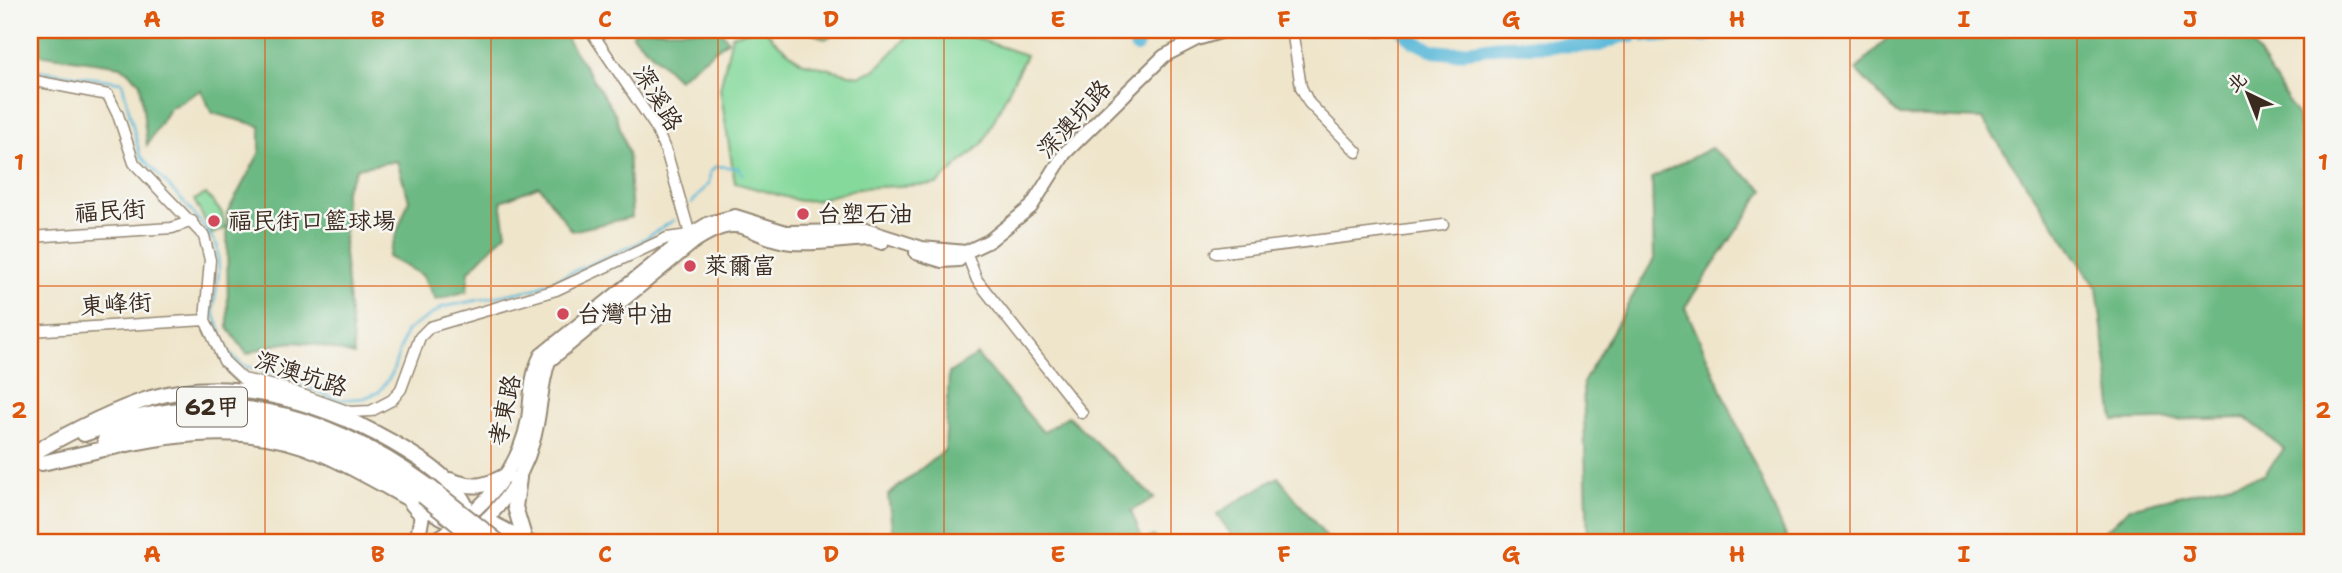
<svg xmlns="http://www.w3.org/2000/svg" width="2342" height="573" viewBox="0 0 2342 573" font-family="'Shantell Sans','LXGW WenKai TC',sans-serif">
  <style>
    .green { fill: #85d99b; stroke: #60825c; stroke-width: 2 }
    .forest { fill: #6cb983; stroke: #547250; stroke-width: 2 }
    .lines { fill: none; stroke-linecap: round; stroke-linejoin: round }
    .stream { stroke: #5bb9d9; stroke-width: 2.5 }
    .river { stroke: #5bb9d9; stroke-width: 14 }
    .minor-casing { stroke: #958874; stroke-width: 13 }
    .major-casing { stroke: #958874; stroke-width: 16 }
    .highway-casing { stroke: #958874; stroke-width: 18 }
    .minor { stroke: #fff; stroke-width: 10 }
    .major { stroke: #fff; stroke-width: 12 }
    .highway { stroke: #fff; stroke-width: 14 }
    .highway-bridge-casing { stroke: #958874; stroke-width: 18; stroke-linecap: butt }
    .highway-bridge { stroke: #fff; stroke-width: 14 }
    .grid { fill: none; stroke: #df570d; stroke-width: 2; stroke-opacity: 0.55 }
    .poi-dot { fill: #d1495b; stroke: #f6f6f2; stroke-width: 2.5 }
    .labels { text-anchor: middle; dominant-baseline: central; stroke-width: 5; stroke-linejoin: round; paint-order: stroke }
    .shield { fill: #f6f6f2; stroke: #73675e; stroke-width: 2 }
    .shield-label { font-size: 23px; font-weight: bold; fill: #3b2a1e }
    .street-label { font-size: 24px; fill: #3b2a1e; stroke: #f6f6f2 }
    .poi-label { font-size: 24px; fill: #3b2a1e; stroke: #f6f6f2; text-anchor: start }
    .neatline { fill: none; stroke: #df570d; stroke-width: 2.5 }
    .grid-label { font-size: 23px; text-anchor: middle; font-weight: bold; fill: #df570d }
  </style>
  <rect width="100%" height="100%" fill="#f6f6f2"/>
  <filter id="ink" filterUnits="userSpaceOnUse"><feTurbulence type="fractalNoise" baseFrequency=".0143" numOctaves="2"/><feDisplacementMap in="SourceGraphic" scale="14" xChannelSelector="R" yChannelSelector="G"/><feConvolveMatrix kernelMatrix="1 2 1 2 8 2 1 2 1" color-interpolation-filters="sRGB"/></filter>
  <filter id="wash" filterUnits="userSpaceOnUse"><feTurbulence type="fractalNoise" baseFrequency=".00686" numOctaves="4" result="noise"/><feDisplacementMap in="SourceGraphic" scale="28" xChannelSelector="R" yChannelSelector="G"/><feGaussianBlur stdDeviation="1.57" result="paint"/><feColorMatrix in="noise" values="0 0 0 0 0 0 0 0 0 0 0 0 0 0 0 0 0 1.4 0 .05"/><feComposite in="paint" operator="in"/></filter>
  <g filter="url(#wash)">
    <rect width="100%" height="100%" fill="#efe5cb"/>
    <path class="green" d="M752,30h14l8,10 27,22 57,14 17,-6 38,-39c37,-6 78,13 113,24l-43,88 -46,41 -78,4 -42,12 -17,1 -65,-18 -15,-94 12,-54z
      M807,30h35l-17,9z
      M206,194l16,19 3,16 -13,5 -18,-34z"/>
    <path class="forest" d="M32,30h529l55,85 12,38 4,64 -60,14 -33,-45 -38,15 5,32 -37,38 -2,20 -31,9 -14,-25 -34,-18 21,-57 -12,-39 -40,7 -12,22 -1,63 10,102c-48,-13 -59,-20 -107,-1l-19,-26 -1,-115 33,-61v-26l-48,-13 -11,-23 -32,19 -22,36 -7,-63 -19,-16 -91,-13z
      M635,30h85l8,10 -50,39 -46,-44z
      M1895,30h349l51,82 17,51v380h-220l38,-35 134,-33 20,-26 -38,-31 -132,3 -17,-133 -115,-169 -82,-3 -44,-46z
      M1711,148l53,42 -79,117 104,236h-201l-5,-160 71,-124 -2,-81z
      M977,355l66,77 25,-16 86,82 -23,13 12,30 11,-5 5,7h-265l-6,-48 57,-45 4,-77z
      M1278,477l53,66h-94l-20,-29z"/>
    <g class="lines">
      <path class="stream" d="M30,69l92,13 18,73 51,55 26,35 2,26 -6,40 16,42 13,12 45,13 50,22 27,-2 15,-6 13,-18 14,-43 37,-24 91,-18 102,-45 38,-24
        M692,203l17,-20 1,-11 6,-6 22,2 5,6"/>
      <path class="river" d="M1402,30l13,12 19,9 19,2 48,-7 98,-1 22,-9h11
        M1646,36h58l17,-6
        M1136,46l9,-16"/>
    </g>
  </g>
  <g filter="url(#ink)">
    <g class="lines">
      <defs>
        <path id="minor" d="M590,30l65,96 12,28 24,84
          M1292,30l9,57 8,16 48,49
          M30,80l78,15 10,20 16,48 70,73 6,24 -5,60 19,41 19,18 40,9 67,24 21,-1 21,-11 9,-11 19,-52 10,-10 126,-37 111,-52 22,-3
          M30,237l142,-9 20,-7
          M966,252l11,28 105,133
          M1216,253l227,-28
          M30,331l175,-11"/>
        <path id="major" d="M1376,30h4
          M916,253l26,8 17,-1 7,-8
          M429,543c48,-27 89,-68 99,-124 3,-21 2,-44 13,-64l148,-120 20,-12 26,-7 51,16 83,-1 53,17 44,4 23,-11 42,-34 34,-54 99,-97 33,-17 30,-9
          M454,543c37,-20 68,-60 79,-101 8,-26 7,-55 16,-81l145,-119c52,-34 50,-4 98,1 26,2 53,-3 78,-4l12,4"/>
        <path id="highway" d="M84,434c133,-50 234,-28 347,54
          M105,440c127,-41 211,-18 318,56
          M35,452c37,-21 75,-41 116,-54 86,-25 183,8 256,53 26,16 61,40 64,74h24l35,18
          M42,463c91,-20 188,-50 279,-10 44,19 85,46 127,67
          M519,478l-4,29 10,33
          M450,480c23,9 35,7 57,-5
          M412,504l10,11 -5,28"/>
      </defs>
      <use href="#minor" class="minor-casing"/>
      <use href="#major" class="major-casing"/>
      <use href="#highway" class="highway-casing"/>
      <use href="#minor" class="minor"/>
      <use href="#major" class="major"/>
      <use href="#highway" class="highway"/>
      <defs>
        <path id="highway-bridge" d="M431,488l69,55
          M423,496l57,47"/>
      </defs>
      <use href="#highway-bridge" class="highway-bridge-casing"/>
      <use href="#highway-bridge" class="highway-bridge"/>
    </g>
  </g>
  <path class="grid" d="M265,30v513M491,30v513M718,30v513M944,30v513M1171,30v513M1398,30v513M1624,30v513M1850,30v513M2077,30v513M30,286h2282"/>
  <g class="poi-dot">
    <circle cx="803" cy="214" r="7"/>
    <circle cx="214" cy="221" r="7"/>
    <circle cx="690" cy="266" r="7"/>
    <circle cx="563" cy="314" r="7"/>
  </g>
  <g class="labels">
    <rect class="shield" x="177" y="387.5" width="70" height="39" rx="5"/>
    <g class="shield-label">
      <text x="212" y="407">62甲</text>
    </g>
    <g class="street-label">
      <text transform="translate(658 98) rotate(59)">深溪路</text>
      <text transform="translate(1074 119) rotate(-48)">深澳坑路</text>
      <text transform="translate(110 211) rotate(-4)">福民街</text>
      <text transform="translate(116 304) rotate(-4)">東峰街</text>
      <text transform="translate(301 374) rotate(18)">深澳坑路</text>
      <text transform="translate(505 410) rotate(-78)">孝東路</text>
    </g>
    <g class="poi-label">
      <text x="817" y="214">台塑石油</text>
      <text x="228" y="221">福民街口籃球場</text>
      <text x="704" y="266">萊爾富</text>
      <text x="577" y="314">台灣中油</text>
    </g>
  </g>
  <rect width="2342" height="573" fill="none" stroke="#f6f6f2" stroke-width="77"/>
  <g transform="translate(2248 94) rotate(317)" stroke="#f6f6f2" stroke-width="5" paint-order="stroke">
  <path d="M0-5L12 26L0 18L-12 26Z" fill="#3b2a1e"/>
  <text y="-10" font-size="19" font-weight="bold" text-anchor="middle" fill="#3b2a1e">北</text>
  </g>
  <rect x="38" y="38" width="2266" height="496" class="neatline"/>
  <g class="grid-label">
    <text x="152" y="27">A</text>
    <text x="378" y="27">B</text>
    <text x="605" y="27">C</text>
    <text x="831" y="27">D</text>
    <text x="1058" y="27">E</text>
    <text x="1284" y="27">F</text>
    <text x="1511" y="27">G</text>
    <text x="1737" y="27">H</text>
    <text x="1964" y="27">I</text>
    <text x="2190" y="27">J</text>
    <text x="19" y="170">1</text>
    <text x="2323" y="170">1</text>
    <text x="19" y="418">2</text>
    <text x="2323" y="418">2</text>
    <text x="152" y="562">A</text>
    <text x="378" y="562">B</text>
    <text x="605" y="562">C</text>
    <text x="831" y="562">D</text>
    <text x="1058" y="562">E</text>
    <text x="1284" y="562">F</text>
    <text x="1511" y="562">G</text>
    <text x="1737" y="562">H</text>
    <text x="1964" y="562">I</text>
    <text x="2190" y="562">J</text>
  </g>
</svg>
